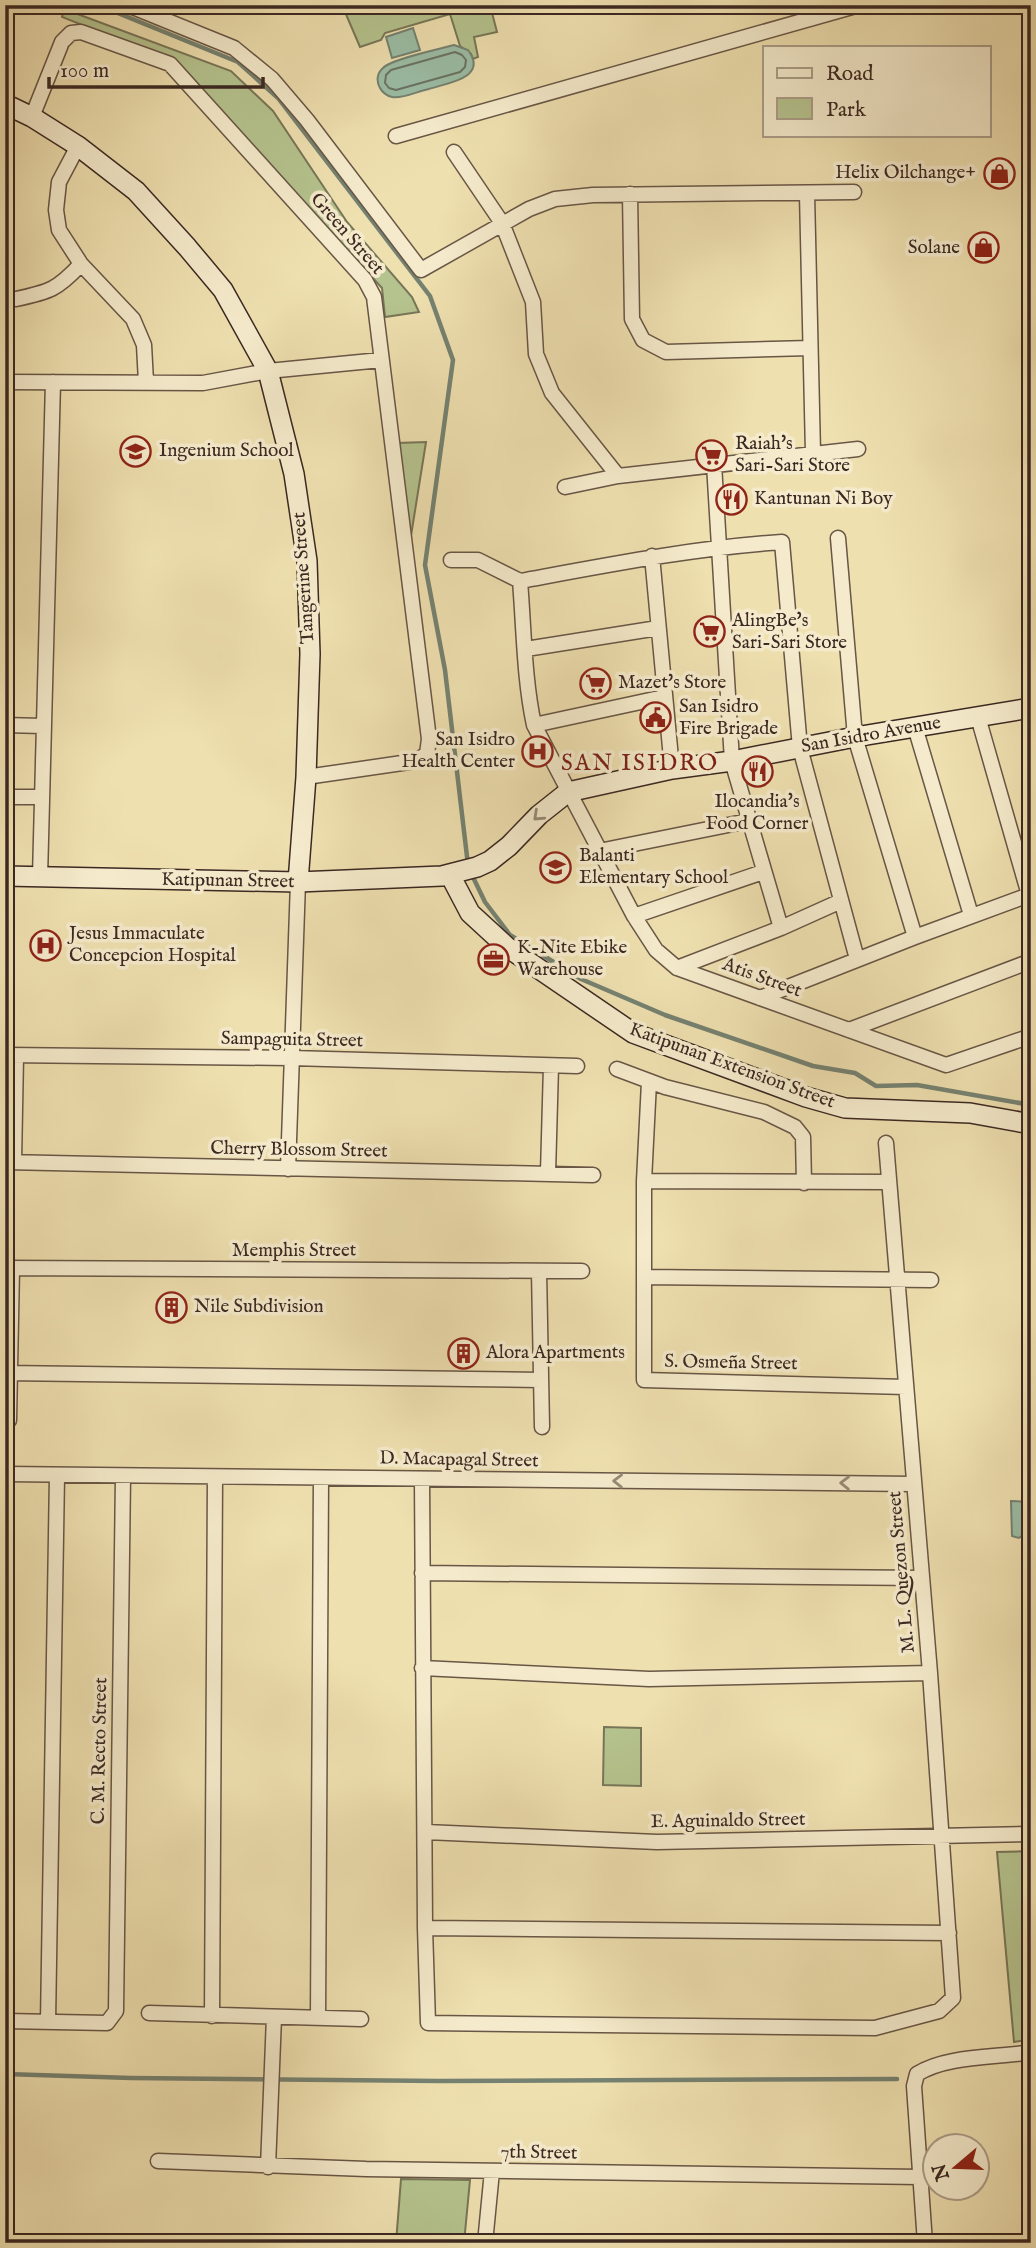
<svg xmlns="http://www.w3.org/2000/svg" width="1036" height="2248" viewBox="0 0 1036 2248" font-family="'IM FELL English',serif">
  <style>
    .green { fill: #b5c38e; stroke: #787658; stroke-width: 2 }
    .water { fill: #9bbea6; stroke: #758271; stroke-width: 2 }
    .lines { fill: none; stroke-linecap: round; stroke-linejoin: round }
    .shore { stroke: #6b7364; stroke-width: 2 }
    .stream { stroke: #758271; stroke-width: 4.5 }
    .street-casing { stroke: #685646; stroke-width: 17 }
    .secondary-casing { stroke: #3b2822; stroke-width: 22 }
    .street { stroke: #f5ebcc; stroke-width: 14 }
    .secondary { stroke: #f5ebcc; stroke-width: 19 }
    .oneway { stroke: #988a77 }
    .labels { text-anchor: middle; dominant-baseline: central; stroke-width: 7; stroke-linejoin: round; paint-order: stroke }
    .poi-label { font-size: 19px; fill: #3b2822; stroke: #f5ebcc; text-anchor: start }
    .street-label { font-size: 19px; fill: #3b2822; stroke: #f5ebcc }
    .quarter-label { font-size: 23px; letter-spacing: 2px; fill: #7a1f14; stroke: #f5ebcc }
  </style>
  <rect width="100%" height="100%" fill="#efe0b0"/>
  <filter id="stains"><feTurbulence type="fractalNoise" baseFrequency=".00286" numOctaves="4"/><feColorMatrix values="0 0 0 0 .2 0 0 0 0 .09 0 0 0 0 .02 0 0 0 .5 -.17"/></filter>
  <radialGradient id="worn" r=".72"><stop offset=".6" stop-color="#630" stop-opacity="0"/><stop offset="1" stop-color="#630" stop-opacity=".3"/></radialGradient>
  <path class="green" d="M342,5h148l7,27 -23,5 4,20 -5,2 -2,-5 -11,-8 -10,-32 -65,19 -4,7 -21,7z
    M64,9l167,62 42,40 74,111 65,75 7,15 -34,5 -3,-29 -209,-227 -111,-44z
    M426,442l-16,100 -13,-99z
    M604,1727l37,1v58l-38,-1z
    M1031,1851v188l-17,3 -17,-190z
    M401,2179l69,1 -6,63h-68z"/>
  <path class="water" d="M413,28l7,22 -28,8 -6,-21z
    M454,45l14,5c21,28 -21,33 -39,39 -11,2 -26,10 -37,8 -5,-1 -10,-5 -12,-9 -4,-7 -3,-15 3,-20 8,-9 57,-19 71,-23z
    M1011,1501l20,1v8l-9,3 1,22 -4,3 -7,-2z"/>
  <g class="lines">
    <path class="shore" d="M455,52l7,3 4,5 -1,7 -5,5 -64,18 -7,-2 -4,-5 1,-8 5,-5z"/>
    <path class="stream" d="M98,5l140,57 40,36 152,198 23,64 -28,205 20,105 23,195
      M471,873l14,29 25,33 71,44 84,36 148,51 42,7 21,13 41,-1 114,20
      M5,2074l126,4 308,3 458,-2"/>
    <defs>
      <path id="street" d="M128,5l106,43 38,31 35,41 114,150 108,-61 26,-10 38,-4 261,-3
        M32,117l30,-75 9,-9 10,-1 89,32 195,216 9,17 55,442 -2,15 -11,7 -110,16
        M396,136l463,-131
        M78,146l-19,36 -3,28 3,20 22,34 52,55 11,26 2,37
        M454,152l48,71 31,79 3,52 16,39 66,83
        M630,194l2,125 11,21 23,12 144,-4
        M807,194l6,259
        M16,299c33,-7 41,-9 65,-35
        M5,382l198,1 65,-12 113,-11
        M714,464l18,297 49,167
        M565,487l53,-11 240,-27
        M838,538l17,199 60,200
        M652,556l20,213
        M451,560h27l42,21
        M520,581c4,48 4,97 14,144l100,191 22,34 21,18 269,97 85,-29
        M520,581c87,-16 173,-33 262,-39l18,206 57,211
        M526,649l132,-21
        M978,717l53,185
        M5,725l37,1
        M534,725l130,-28
        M915,727l56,188
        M5,797h37
        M599,851l149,-30
        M40,877l13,-495
        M634,916l129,-44
        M677,968l104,-40 60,-27
        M760,998l155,-61 114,-42
        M849,1030l182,-69
        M5,1055l286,3 286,8
        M617,1069l48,18 99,25 31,15 8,10 1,46
        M649,1082l-5,99v199l262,7
        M5,1162l588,13
        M14,1162l2,-106
        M288,1169l10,-287
        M548,1173l3,-107
        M644,1181l245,1
        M5,1268l577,3
        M539,1271l3,156
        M644,1277l287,3
        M5,1373l536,7
        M9,1420l3,-152
        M5,1474l908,10
        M422,1479l3,449 3,95 447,5 64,-17 14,-13 -23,-325 -44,-530
        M422,1573l500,5
        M422,1668l227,11 281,-6
        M426,1832l231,10 374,-8
        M425,1928l524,5
        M149,2013l212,6
        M212,2016l3,-539
        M318,2018l3,-540
        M5,2021l102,2 9,-12 7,-535
        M48,2022l9,-547
        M158,2161l208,8 554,8
        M268,2167l6,-150
        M485,2243l7,-72
        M925,2243l-11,-157 3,-12c30,-19 79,-16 114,-22"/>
      <path id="secondary" d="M5,104l27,13 46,29 58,45 51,56 36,43 45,81 26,103 13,87 3,93 -4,123 -8,105
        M450,875l20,38 37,34 126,86 173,64 39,11 125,5 61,11
        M5,876l293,6 144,-6 35,-9 13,-6 19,-15 30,-31 29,-23 104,-23 60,-8 123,-24 176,-29"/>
    </defs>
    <use href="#street" class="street-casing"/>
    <use href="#secondary" class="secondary-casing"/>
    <use href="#street" class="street"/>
    <use href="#secondary" class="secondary"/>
  </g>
  <defs><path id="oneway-chevron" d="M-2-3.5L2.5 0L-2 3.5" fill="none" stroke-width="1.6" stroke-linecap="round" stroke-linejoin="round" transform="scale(1.75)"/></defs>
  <g class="oneway">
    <use href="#oneway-chevron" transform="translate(538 816) rotate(137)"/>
    <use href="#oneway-chevron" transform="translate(618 1481) rotate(-179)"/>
    <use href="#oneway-chevron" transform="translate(845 1483) rotate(-179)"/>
  </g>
  <defs>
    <symbol id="shop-ring" viewBox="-11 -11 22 22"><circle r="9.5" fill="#f5ebcc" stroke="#8f2418" stroke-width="1.5"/><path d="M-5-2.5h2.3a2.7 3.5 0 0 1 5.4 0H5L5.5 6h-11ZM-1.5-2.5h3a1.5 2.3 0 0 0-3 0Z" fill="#8f2418"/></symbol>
    <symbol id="school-ring" viewBox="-11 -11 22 22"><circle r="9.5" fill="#f5ebcc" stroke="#8f2418" stroke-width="1.5"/><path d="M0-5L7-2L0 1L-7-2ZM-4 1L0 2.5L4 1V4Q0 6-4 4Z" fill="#8f2418"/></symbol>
    <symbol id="supermarket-ring" viewBox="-11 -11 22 22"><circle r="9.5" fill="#f5ebcc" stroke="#8f2418" stroke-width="1.5"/><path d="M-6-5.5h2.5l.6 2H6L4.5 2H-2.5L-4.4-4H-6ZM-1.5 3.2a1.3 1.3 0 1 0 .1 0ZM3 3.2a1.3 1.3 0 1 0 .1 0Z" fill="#8f2418"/></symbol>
    <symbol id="restaurant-ring" viewBox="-11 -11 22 22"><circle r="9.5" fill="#f5ebcc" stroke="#8f2418" stroke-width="1.5"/><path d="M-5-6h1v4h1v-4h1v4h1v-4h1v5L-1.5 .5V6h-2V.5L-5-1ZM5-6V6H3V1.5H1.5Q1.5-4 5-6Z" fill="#8f2418"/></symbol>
    <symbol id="civic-ring" viewBox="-11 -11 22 22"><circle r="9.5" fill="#f5ebcc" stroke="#8f2418" stroke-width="1.5"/><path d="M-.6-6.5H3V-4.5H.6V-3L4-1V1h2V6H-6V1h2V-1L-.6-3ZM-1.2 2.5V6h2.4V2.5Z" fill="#8f2418"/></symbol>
    <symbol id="hospital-ring" viewBox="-11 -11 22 22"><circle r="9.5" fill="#f5ebcc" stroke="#8f2418" stroke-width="1.5"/><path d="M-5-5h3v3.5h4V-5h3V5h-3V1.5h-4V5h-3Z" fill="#8f2418"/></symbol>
    <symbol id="office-ring" viewBox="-11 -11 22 22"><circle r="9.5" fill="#f5ebcc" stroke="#8f2418" stroke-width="1.5"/><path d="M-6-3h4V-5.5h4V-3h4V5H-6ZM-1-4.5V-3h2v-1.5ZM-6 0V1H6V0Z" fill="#8f2418"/></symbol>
    <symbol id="building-ring" viewBox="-11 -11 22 22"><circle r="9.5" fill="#f5ebcc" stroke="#8f2418" stroke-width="1.5"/><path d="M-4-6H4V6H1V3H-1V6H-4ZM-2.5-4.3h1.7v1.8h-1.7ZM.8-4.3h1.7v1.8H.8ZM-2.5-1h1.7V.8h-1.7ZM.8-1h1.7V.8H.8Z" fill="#8f2418"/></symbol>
  </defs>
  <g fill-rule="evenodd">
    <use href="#shop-ring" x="982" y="156" width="35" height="35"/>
    <use href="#shop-ring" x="966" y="230" width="35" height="35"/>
    <use href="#school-ring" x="118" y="434" width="35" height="35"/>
    <use href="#supermarket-ring" x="694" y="438" width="35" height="35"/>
    <use href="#restaurant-ring" x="714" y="482" width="35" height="35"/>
    <use href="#supermarket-ring" x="692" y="614" width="35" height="35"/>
    <use href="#supermarket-ring" x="578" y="666" width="35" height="35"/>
    <use href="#civic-ring" x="638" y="700" width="35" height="35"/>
    <use href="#hospital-ring" x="520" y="734" width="35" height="35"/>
    <use href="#restaurant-ring" x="740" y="754" width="35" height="35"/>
    <use href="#school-ring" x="538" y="850" width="35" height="35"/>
    <use href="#hospital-ring" x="28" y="928" width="35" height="35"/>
    <use href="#office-ring" x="476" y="942" width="35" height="35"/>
    <use href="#building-ring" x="154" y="1290" width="35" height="35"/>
    <use href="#building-ring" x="446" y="1336" width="35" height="35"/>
  </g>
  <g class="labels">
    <g class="poi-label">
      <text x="976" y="173" text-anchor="end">Helix Oilchange+</text>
      <text x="960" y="248" text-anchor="end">Solane</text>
      <text x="735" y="444">Raiah's<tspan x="735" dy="22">Sari-Sari Store</tspan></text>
      <text x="159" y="451">Ingenium School</text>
      <text x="754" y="499">Kantunan Ni Boy</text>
      <text x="732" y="621">AlingBe's<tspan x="732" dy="22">Sari-Sari Store</tspan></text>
      <text x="618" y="683">Mazet's Store</text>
      <text x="679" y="707">San Isidro<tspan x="679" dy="22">Fire Brigade</tspan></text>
      <text x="515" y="740" text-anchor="end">San Isidro<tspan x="515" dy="22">Health Center</tspan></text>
      <text x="757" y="802" text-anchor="middle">Ilocandia's<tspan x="757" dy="22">Food Corner</tspan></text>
      <text x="579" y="856">Balanti<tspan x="579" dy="22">Elementary School</tspan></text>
      <text x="69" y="934">Jesus Immaculate<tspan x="69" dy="22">Concepcion Hospital</tspan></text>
      <text x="517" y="948">K-Nite Ebike<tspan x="517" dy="22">Warehouse</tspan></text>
      <text x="194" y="1307">Nile Subdivision</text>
      <text x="486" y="1353">Alora Apartments</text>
    </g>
    <g class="street-label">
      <text transform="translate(347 234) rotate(49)">Green Street</text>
      <text transform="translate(304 578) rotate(-94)">Tangerine Street</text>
      <text transform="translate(871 735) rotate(-10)">San Isidro Avenue</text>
      <text transform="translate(228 881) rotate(1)">Katipunan Street</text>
      <text transform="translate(762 978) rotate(20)">Atis Street</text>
      <text transform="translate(292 1040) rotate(1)">Sampaguita Street</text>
      <text transform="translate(732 1066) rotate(20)">Katipunan Extension Street</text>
      <text transform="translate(299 1150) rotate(1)">Cherry Blossom Street</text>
      <text x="294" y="1251">Memphis Street</text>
      <text transform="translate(731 1363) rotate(1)">S. Osmeña Street</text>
      <text transform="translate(459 1460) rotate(1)">D. Macapagal Street</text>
      <text transform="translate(902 1572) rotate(-95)">M. L. Quezon Street</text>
      <text transform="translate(100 1751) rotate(-89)">C. M. Recto Street</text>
      <text transform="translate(728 1821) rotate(-1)">E. Aguinaldo Street</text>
      <text transform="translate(539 2153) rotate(1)">7th Street</text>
    </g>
    <g class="quarter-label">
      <text x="640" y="763">SAN ISIDRO</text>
    </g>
  </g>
  <rect width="1036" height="2248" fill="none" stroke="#efe0b0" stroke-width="28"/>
  <rect x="7" y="7" width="1022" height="2234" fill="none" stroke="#3b2822" stroke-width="3.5"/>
  <rect x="14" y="14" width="1008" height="2220" fill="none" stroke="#3b2822" stroke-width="2"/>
  <rect x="763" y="46" width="228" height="91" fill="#f5ebcc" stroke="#ab9d88" stroke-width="2"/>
  <rect x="777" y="68" width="35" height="10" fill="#f5ebcc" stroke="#ab9d88" stroke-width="2"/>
  <text x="826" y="80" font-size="21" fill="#3b2822">Road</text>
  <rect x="777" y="98" width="35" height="21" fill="#b5c38e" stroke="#ab9d88" stroke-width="2"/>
  <text x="826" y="116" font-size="21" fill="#3b2822">Park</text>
  <g transform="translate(956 2167) rotate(251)"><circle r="33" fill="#f5ebcc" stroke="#ab9d88" stroke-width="2"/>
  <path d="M0-5L12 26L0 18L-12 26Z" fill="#8f2418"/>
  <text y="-10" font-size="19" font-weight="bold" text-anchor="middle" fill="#3b2822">N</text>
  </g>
  <path d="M49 77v10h214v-10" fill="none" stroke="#3b2822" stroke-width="3.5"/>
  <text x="60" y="77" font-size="21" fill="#3b2822" stroke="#f5ebcc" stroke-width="5" paint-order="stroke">100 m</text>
  <rect width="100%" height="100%" filter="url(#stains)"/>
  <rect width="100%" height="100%" fill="url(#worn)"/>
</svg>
